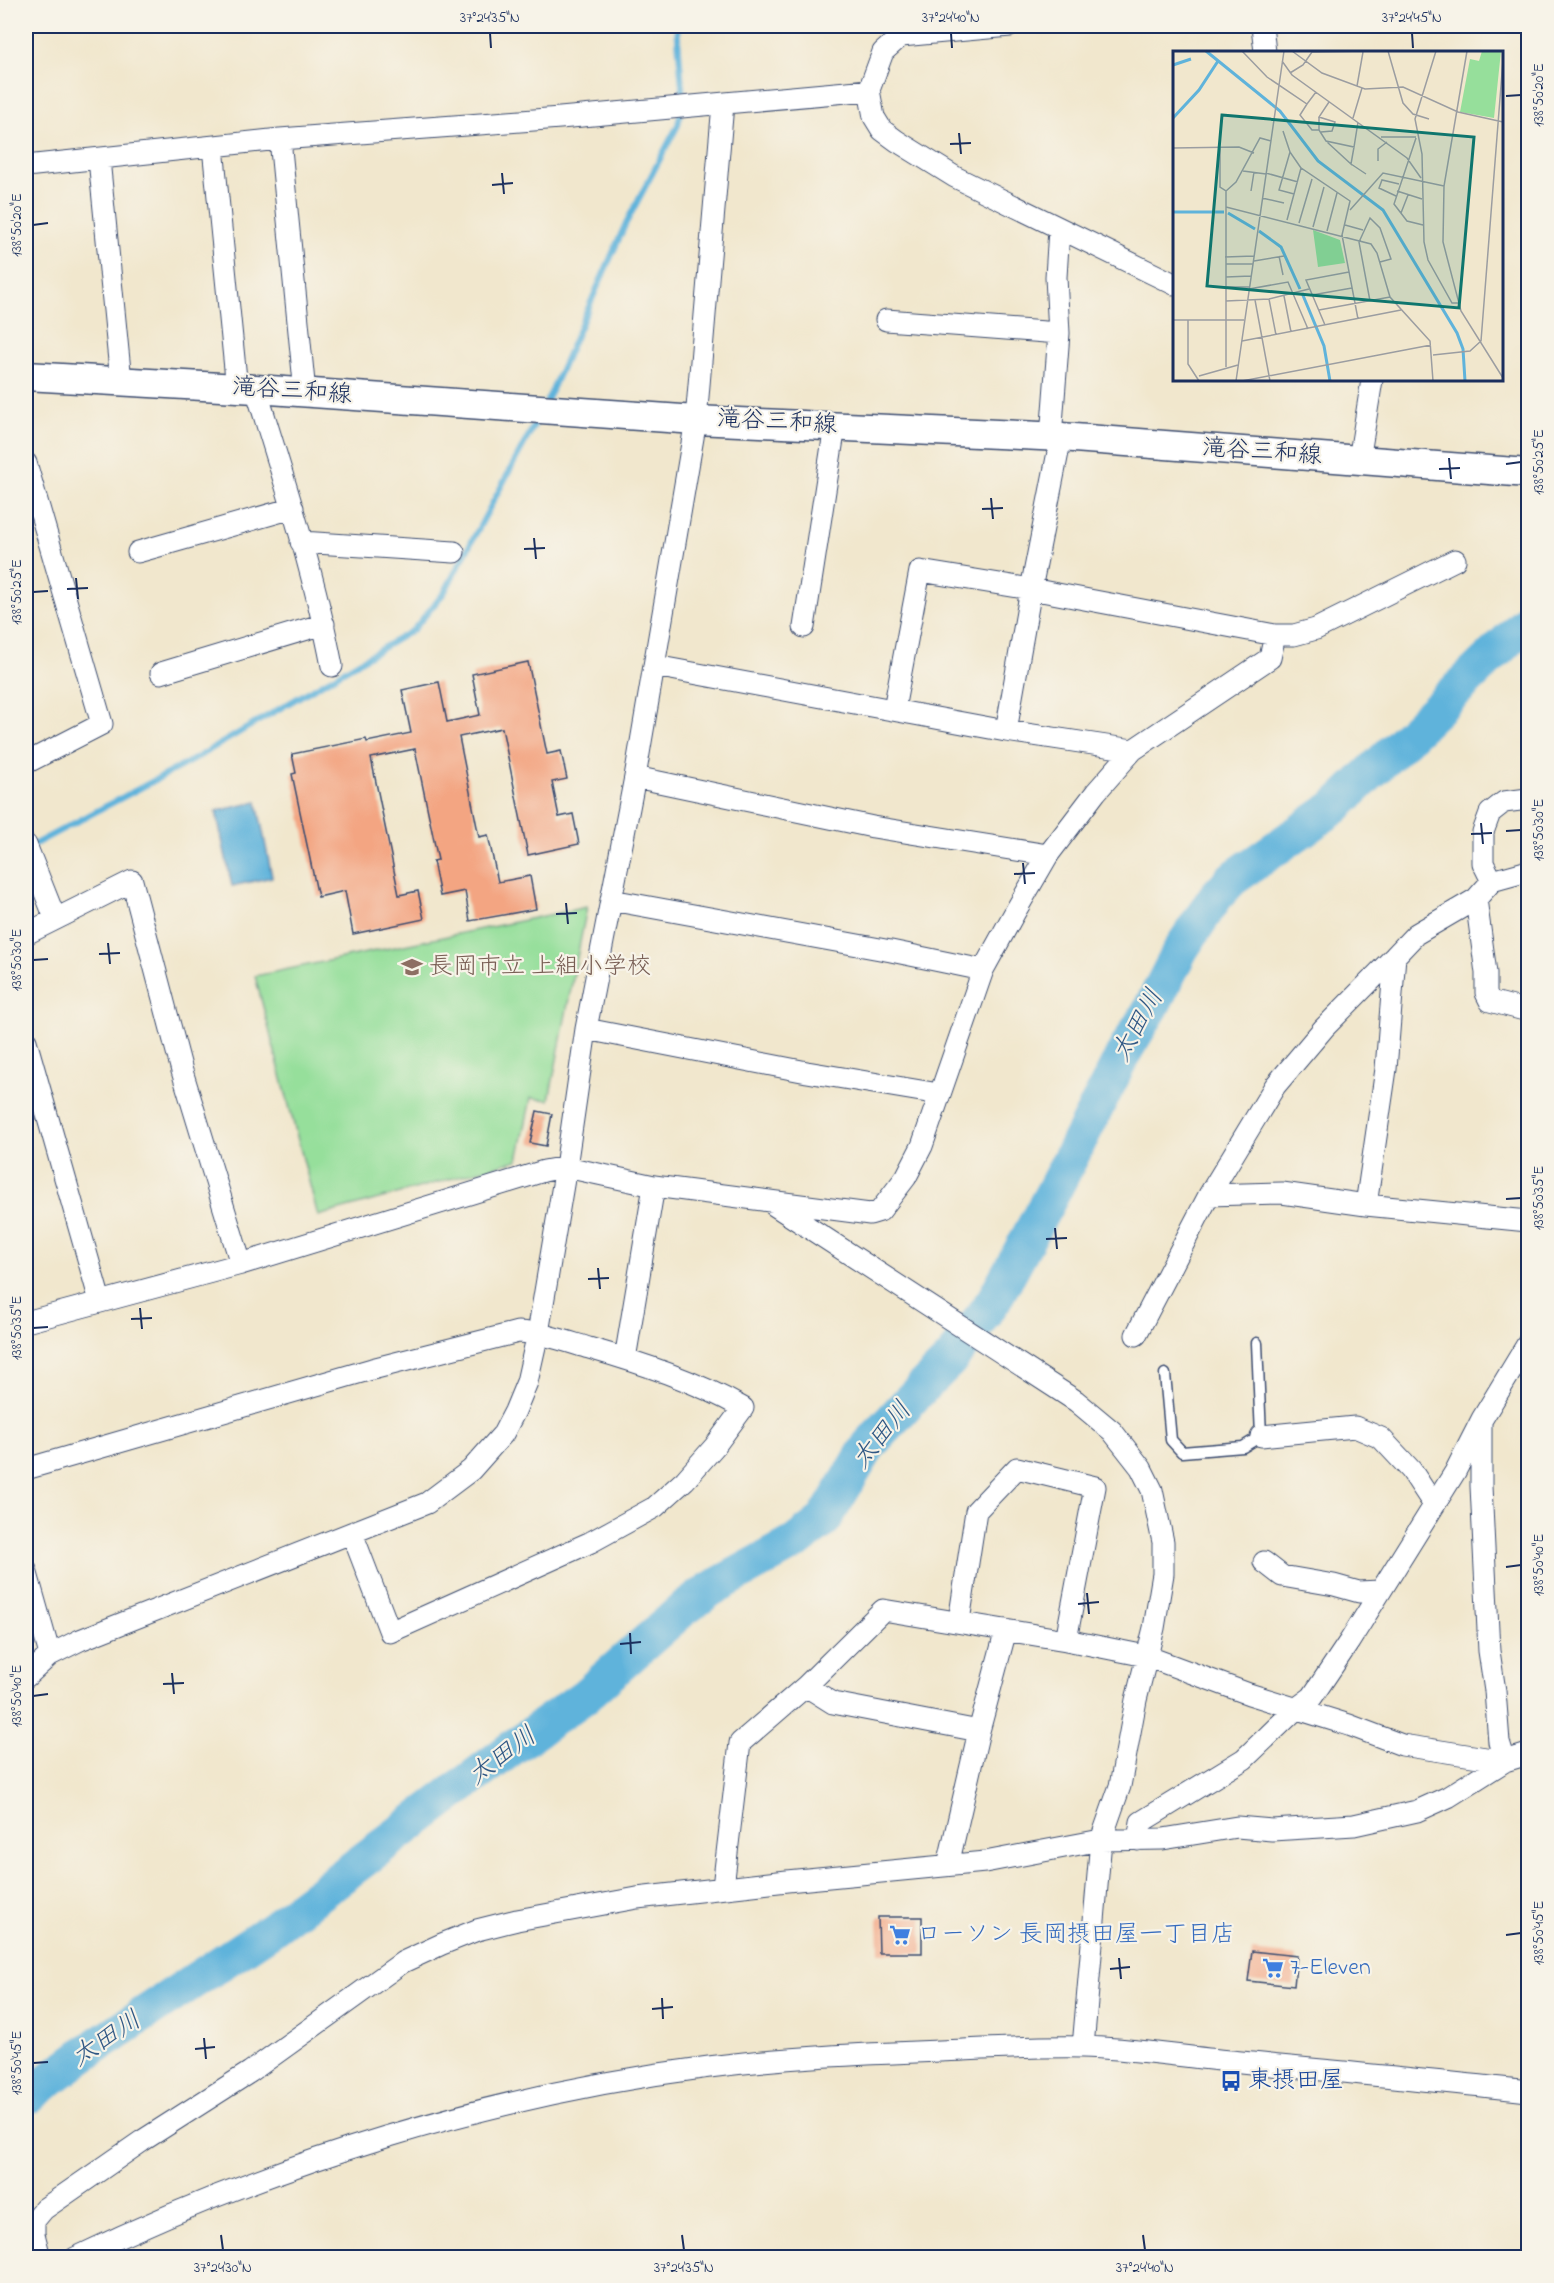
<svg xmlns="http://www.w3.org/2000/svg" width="1554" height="2283" viewBox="0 0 1554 2283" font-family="'Indie Flower','Klee One',sans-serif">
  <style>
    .green { fill: #96df9b; stroke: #58877c; stroke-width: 1.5 }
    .water { fill: #5fb3db; stroke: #3d719c; stroke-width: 1.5 }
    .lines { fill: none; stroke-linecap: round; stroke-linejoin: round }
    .stream { stroke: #5fb3db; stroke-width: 6 }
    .river { stroke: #5fb3db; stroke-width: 36 }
    .building { fill: #f3a582 }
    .service-casing { stroke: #3b4b6f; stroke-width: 13 }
    .minor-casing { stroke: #3b4b6f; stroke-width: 23 }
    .secondary-casing { stroke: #3b4b6f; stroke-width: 31 }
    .service { stroke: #fff; stroke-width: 10 }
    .minor { stroke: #fff; stroke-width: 21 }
    .secondary { stroke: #fff; stroke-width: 28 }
    .ticks { fill: none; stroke: #1b2f5e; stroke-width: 2 }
    .labels { text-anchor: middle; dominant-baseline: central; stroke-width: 4.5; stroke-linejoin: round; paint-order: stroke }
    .street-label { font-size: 24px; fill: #1b2f5e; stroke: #f7f3e8 }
    .education-label { font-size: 24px; fill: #785e54; stroke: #f7f3e8; text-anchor: start }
    .shop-label { font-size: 24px; fill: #366cbe; stroke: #f7f3e8; text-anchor: start }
    .transit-label { font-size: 24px; fill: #164399; stroke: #f7f3e8; text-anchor: start }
    .water-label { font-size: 26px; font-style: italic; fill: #2f5784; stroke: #f7f3e8 }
    .inset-river { fill: none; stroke: #5fb3db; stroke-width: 3 }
    .inset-road { fill: none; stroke: #9b9da1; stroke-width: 1.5 }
    .view { fill: #0f766e; fill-opacity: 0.15; stroke: #0f766e; stroke-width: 3 }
    .inset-edge { fill: none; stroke: #1b2f5e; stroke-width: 3 }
    .neatline { fill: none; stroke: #1b2f5e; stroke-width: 2 }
    .ticks-label { font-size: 15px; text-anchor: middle; fill: #1b2f5e }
  </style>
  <rect width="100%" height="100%" fill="#f7f3e8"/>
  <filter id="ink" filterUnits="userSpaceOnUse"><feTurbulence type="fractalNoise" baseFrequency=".0167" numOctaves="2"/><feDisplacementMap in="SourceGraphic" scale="12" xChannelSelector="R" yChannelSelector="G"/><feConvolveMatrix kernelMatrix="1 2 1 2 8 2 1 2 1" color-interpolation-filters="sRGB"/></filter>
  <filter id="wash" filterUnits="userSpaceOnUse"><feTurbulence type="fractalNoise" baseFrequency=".008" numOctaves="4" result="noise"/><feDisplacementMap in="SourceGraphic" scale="24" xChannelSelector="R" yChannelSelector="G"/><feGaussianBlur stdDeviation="1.35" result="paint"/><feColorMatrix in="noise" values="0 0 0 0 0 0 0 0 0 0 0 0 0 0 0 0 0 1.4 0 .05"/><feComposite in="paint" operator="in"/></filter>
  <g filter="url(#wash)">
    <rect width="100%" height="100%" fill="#f1e7cd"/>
    <path class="green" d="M587,907l-38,193 -18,-2 -13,62 -200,56 -63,-240z"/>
    <path class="water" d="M257,802l15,75 -40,9 -16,-75z"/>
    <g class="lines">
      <path class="stream" d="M547,401l79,-178 52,-98 5,-26 -6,-73
        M31,846l160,-85 222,-131 31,-37 94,-175"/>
      <path class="river" d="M26,2098l55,-42 191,-127 248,-187 65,-46 96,-85 30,-22 85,-47 28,-22 45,-75 45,-49 38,-38 42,-58 59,-108 73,-143 25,-41 30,-59 35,-53 16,-17 103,-72 193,-186"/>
    </g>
    <g id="blocks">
      <path class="building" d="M528,662l19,92 14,-3 6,28 -15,3 7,35 14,-3 6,30 -51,11 -26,-127 -43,9 20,100 9,-2 10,47 32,-6 6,33 -66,12 -5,-30 -25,5 -7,-35 5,-1 -23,-111 -44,9 28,137 19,-4 6,28 -71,15 -8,-43 -27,6 -26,-123 4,-1 -4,-19 74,-15 1,3 44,-9 -9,-43 37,-8 8,40 33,-7 -8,-41z
        M537,1111l15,3 -6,32 -16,-3z
        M878,1917h44v36h-43z
        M1252,1951l45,5 -3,30 -46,-5z"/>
    </g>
  </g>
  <g filter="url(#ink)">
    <use href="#blocks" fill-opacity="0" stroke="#3b4b6f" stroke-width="1.5"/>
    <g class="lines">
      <defs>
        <path id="service" d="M1165,1374l6,66 11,12 61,-5 18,-11 -4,-93"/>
        <path id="minor" d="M1010,26l-109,10 -18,16 -14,38 5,27 8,13 15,11 58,36 219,107
          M1262,26l3,26
          M280,139l25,254
          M213,147l24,242
          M99,159l22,222
          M26,166l254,-27 280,-21 309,-28
          M886,320l173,13
          M256,389c28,91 58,183 76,277
          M1051,437l8,-104 -3,-56 3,-48
          M1359,460l13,-80
          M26,463l76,261 -76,39
          M301,542l153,10
          M138,552l155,-44
          M804,627l31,-201
          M1275,635h19l22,-6 139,-69
          M161,673l163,-49
          M894,709l26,-138 111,18 244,46 -5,23 -137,92
          M1006,731l25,-142 30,-152
          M635,777l238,50 175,28
          M26,845l29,73
          M1528,871l-36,10 -16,18 -60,35 -21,22 -9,113 -20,136 162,16
          M1492,881l-9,-18v-31l7,-19 14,-11 24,-3
          M1476,899l10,74v20l4,8 38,10
          M611,900l280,51 92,19
          M26,934l106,-53 50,190 59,193
          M586,1029l221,43 132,22
          M26,1041l74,260
          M774,1205l302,196 36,30 29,37 11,22 11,52v32l-9,54 -18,72 -16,86 -19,54 -18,207
          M1366,1205l-84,-12 -73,2 66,-109 49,-58 71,-72
          M26,1322l215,-58 303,-93 22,-4 88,19 216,28 10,-3 26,-34 16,-31 61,-176 32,-58 33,-57 48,-63 37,-42 -127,-19 -351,-65
          M1136,1335l73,-140
          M625,1359l29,-173
          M1481,1424v62l8,165 6,40 4,51 6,19
          M1261,1436l94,-9 26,11 30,32 23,35
          M26,1469l346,-100 146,-37c25,1 47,9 71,16 52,15 107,33 154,60l-28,38 -30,34 -30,27 -64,35 -201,90 -38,-99
          M1264,1562l18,14 52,9 25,7 21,-1
          M26,1570l24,85
          M959,1621l17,-110 41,-43 78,19 -29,153
          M26,1677l24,-22 30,-15 347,-137 44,-33 32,-36 12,-23 12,-29 11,-49 28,-166 20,-138 49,-252 61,-357 27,-316
          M806,1686l27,17 146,28
          M1138,1840l3,-18 103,-63 53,-51 15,-11 37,-55 106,-170 27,-53 46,-76
          M948,1865l31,-134 27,-101
          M723,1887l17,-144 66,-57 77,-76 183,30 80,16 103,38 100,31 53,20 103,16
          M40,2258l-6,-24v-13l10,-12 98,-68 108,-69 153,-110 39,-18 35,-14 40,-10 120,-22 150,-17 198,-19 116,-22 62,-1 74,-12 35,3 82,-5 63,-14 31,-14 57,-36 23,-7
          M75,2258c195,-94 419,-164 634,-191 77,-10 154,-13 231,-16 47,-2 95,-5 142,-4 48,1 101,10 149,14 99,10 198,19 297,30"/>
        <path id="secondary" d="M26,376l230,13 440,31 365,17 467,36"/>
      </defs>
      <use href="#service" class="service-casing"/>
      <use href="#minor" class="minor-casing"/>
      <use href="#secondary" class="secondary-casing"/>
      <use href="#service" class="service"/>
      <use href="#minor" class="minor"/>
      <use href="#secondary" class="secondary"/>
    </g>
  </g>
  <path class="ticks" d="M490,33l1,15M951,33l1,15M1412,33l1,15M1506,96l15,-1M959,133l2,21M950,144l21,-1M502,173l2,21M492,185l21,-2M33,225l15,-2M1449,458l2,21M1506,464l15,-2M1439,469l21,-1M991,498l2,21M982,509l21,-1M534,538l2,21M524,549l21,-1M76,578l2,21M67,589l21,-1M33,592l15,-1M1481,823l2,21M1506,831l15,-1M1471,834l21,-1M1023,863l2,21M1014,874l21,-1M566,903l2,21M556,914l21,-1M108,943l2,21M99,954l21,-1M33,960l15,-1M1506,1199l15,-1M1055,1228l2,21M1046,1239l21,-1M598,1268l2,21M588,1279l21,-1M140,1308l2,21M131,1319l21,-1M33,1328l15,-1M1506,1567l15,-2M1087,1593l2,21M1078,1604l21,-2M630,1633l1,21M620,1644l21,-2M172,1673l2,21M163,1684l21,-1M33,1696l15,-2M1506,1935l15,-2M1119,1958l2,21M1110,1969l20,-2M662,1998l1,21M652,2009l21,-2M204,2038l2,21M195,2049l20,-2M33,2063l15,-1M221,2235l2,15M682,2235l2,15M1143,2235l2,15"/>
  <defs>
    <symbol id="school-bare" viewBox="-9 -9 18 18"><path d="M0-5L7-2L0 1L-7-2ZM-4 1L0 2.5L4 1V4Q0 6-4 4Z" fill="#8d6e63" stroke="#f7f3e8" stroke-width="2.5" paint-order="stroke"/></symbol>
    <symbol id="supermarket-bare" viewBox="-9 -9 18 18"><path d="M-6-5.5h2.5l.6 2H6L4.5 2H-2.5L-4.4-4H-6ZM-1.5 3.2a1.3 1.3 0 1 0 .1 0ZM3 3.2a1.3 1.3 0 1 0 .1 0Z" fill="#3f7fe0" stroke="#f7f3e8" stroke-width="2.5" paint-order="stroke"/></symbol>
    <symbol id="bus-bare" viewBox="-9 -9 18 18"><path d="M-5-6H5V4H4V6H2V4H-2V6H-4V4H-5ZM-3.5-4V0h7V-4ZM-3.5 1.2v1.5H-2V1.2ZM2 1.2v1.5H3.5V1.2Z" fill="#1a4fb4" stroke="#f7f3e8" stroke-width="2.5" paint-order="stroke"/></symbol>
  </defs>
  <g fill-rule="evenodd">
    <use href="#school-bare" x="397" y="952" width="30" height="30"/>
    <use href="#supermarket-bare" x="885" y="1920" width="30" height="30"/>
    <use href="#supermarket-bare" x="1258" y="1953" width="30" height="30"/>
    <use href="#bus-bare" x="1216" y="2066" width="30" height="30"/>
  </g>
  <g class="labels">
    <g class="street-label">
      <text transform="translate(292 392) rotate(4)">滝谷三和線</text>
      <text transform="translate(777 423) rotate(3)">滝谷三和線</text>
      <text transform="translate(1262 453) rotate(4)">滝谷三和線</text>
    </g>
    <g class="education-label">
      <text x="429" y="967">長岡市立 上組小学校</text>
    </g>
    <g class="shop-label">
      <text x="917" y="1935">ローソン 長岡摂田屋一丁目店</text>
      <text x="1290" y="1968">7-Eleven</text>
    </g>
    <g class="transit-label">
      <text x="1248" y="2081">東摂田屋</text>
    </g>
    <g class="water-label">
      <text transform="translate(1139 1026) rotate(-61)">太田川</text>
      <text transform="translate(883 1436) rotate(-51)">太田川</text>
      <text transform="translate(503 1757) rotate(-37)">太田川</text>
      <text transform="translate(107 2040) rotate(-34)">太田川</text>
    </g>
  </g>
  <g transform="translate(1173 51)">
    <rect width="330" height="330" fill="#f1e7cd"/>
    <path d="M309,0h19l-7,67 -34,-6 10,-53 9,2zM140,179l27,10 5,23 -27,4z" fill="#96df9b"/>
    <path class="inset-river" d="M33,0l74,60 38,50 65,49 74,123 6,16 2,32M0,14l18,-6M0,67l26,-28 19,-29M0,161h51M55,162l27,16M86,180l22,16 19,42M129,242l22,53 6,35"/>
    <path class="inset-road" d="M69,0l25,26 40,27 9,-12M119,0l30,22 43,16 38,-2 55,25 45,10M215,0l15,52 10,11 16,5M263,0l-21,68 7,35 2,88 4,18 24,43h6M294,0l-23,135 -1,56 18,69 42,67M139,1l55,-1M109,10l10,14 115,83 14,20M117,22l13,-8 9,-13M184,35l6,-34M134,53l-7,11 12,15h7M146,66v13l7,11 28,6 4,-25M180,67l9,-30M110,80l7,21M148,81l11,-1 3,-9 -16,-5 10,-15M208,86h35M243,87l-22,66 13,17 16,4M154,91l24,22 3,-17M47,96v40l6,4v176M0,97l66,-1 15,6M205,110v-12l9,-7M178,113l15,10M70,120l23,3M93,122l32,9M53,140l10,-9 24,-44 11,3M78,140l3,-19M224,140l25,8M121,143l-15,-4 11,-38 11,16M223,145l-17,-8 3,-8 17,4M89,147l22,5M53,156l145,37 6,9 13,44 40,44 3,40M177,159l33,-37 61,13M228,162l7,-18M114,169l14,-52 49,33 -8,34 16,84M126,172l13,-44M172,174l18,5M140,176l11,-40M154,180l10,-38M106,205l4,19M52,206l29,-1M81,210l30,-5M53,213h27M53,226l25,-1M53,236h23M76,238l39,-7 20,47M139,244l40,-7M111,245l7,36M96,248l7,36M82,249l15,81M53,250l43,-2 40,-10M197,250l-11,-59 11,-24 10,10 11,31 -11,3M146,259l71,-13M0,269h71M15,269v44l11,17M152,274l-19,-45 43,-8M69,290l159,-31M260,304l37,-4 11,-10 22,-281M26,325l39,-11M63,330l48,-330M69,330l189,-36"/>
    <path class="view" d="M49,64l252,22 -15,171 -252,-22z"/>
    <rect width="330" height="330" class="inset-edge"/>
  </g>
  <rect width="1554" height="2283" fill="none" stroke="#f7f3e8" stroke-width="66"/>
  <rect x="33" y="33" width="1488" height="2217" class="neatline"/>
  <g class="ticks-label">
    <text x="490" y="22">37°24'35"N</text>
    <text x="951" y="22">37°24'40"N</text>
    <text x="1412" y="22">37°24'45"N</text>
    <text transform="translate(1538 95) rotate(-90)" y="5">138°50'20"E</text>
    <text transform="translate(16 225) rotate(-90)" y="5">138°50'20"E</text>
    <text transform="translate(1538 462) rotate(-90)" y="5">138°50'25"E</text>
    <text transform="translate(16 592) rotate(-90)" y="5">138°50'25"E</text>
    <text transform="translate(1538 830) rotate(-90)" y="5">138°50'30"E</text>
    <text transform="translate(16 960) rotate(-90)" y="5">138°50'30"E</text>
    <text transform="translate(1538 1198) rotate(-90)" y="5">138°50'35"E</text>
    <text transform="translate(16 1328) rotate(-90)" y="5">138°50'35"E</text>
    <text transform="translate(1538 1565) rotate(-90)" y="5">138°50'40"E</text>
    <text transform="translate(16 1696) rotate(-90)" y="5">138°50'40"E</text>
    <text transform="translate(1538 1933) rotate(-90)" y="5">138°50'45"E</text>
    <text transform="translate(16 2063) rotate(-90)" y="5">138°50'45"E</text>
    <text x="223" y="2272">37°24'30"N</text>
    <text x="684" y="2272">37°24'35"N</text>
    <text x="1145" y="2272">37°24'40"N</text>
  </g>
</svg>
